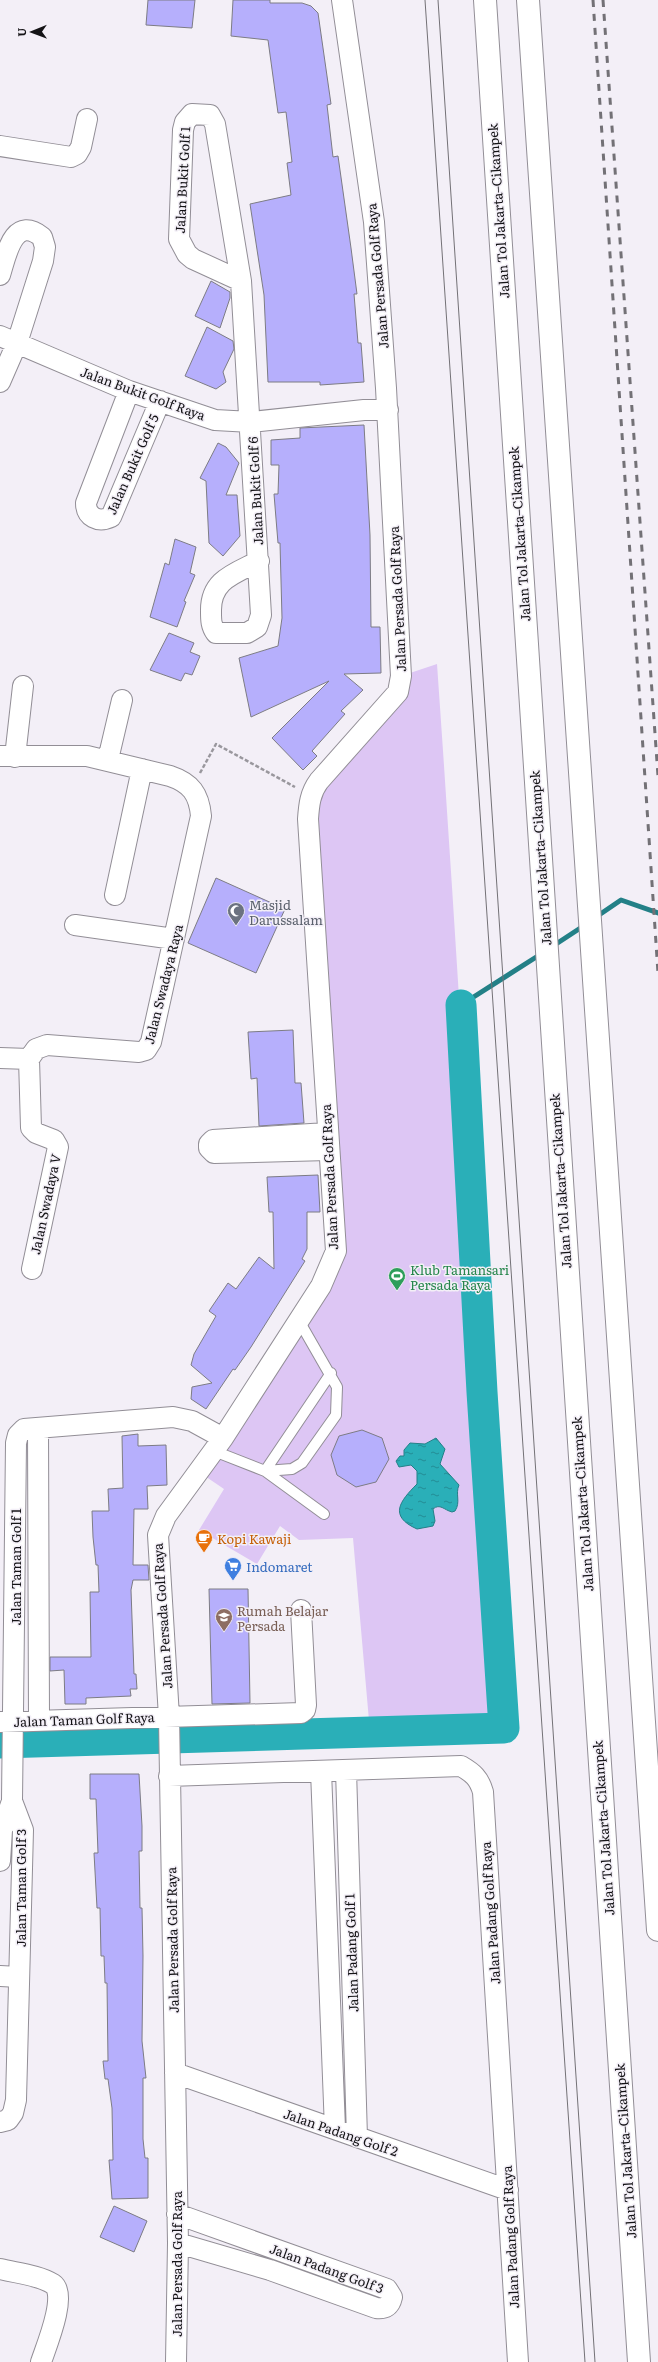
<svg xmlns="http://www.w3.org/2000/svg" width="658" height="2362" viewBox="0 0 658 2362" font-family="Literata,serif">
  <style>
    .green { fill: #ddc6f4 }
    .water { fill: url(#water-ripples); stroke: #238087 }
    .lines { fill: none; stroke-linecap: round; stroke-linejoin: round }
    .stream { stroke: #238087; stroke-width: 5 }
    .river { stroke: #2aafb8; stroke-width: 31 }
    .building { fill: #b6affc; stroke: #7d7c84 }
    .lane-casing { stroke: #928e96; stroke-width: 12 }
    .street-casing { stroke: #928e96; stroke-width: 22 }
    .highway-casing { stroke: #928e96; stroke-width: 24 }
    .path { stroke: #99979d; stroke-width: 2.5; stroke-dasharray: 4 2; stroke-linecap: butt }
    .lane { stroke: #fff; stroke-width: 10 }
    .street { stroke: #fff; stroke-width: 20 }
    .highway { stroke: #fff; stroke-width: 22 }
    .tram { stroke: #737176; stroke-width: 1 }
    .rail { stroke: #737176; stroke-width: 3; stroke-dasharray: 7 7; stroke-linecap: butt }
    .labels { text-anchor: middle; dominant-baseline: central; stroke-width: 3; stroke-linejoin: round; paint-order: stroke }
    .street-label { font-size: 13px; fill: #141316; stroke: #f3eff7 }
    .worship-label { font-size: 13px; fill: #5b616d; stroke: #f3eff7; text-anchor: start }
    .leisure-label { font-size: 13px; fill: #27864d; stroke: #f3eff7; text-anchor: start }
    .food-label { font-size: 13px; fill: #c56008; stroke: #f3eff7; text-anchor: start }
    .shop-label { font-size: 13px; fill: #366cbe; stroke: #f3eff7; text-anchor: start }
    .education-label { font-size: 13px; fill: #785e54; stroke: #f3eff7; text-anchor: start }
  </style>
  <defs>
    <pattern id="water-ripples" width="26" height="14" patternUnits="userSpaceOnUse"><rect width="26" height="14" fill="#2aafb8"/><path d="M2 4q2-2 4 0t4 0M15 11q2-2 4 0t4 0" fill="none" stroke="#238d95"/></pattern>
  </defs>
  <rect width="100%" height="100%" fill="#f3eff7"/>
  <path class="green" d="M437,664c25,355 44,710 67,1064l-134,4 -17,-194 -54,2 -19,-14 -23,38 -58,-34 25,-41 -28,-19 144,-206 -29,-468 90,-120z"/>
  <path class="water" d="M436,1438l9,11 -5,15 19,21c-4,9 2,17 -4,26l-3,1c-8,-2 -12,-9 -19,-3l2,12 -2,5 -16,3c-29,-13 -17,-28 0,-45v-13l-6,-6 -12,2 -3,-6 4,-5h4v-6l6,-7 15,1z"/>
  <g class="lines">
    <path class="stream" d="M596,917l25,-17 37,13
      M553,946l32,-21
      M461,1005l80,-51"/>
    <path class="river" d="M0,1743l504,-15 -22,-336 -21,-387"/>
  </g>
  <path class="building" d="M148,0h47l-3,28 -46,-3z
    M233,0h37v3h32l9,3 7,7 13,91 -4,1 6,52 5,-1 13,92 6,46h-3l4,49h3l3,39 -44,3v-3h-52l-4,-87 -14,-91 41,-9 -4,-32 5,-1 -6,-50 -8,1 -10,-73 -37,-4z
    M211,281l19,11v6l-10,30 -25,-12z
    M207,327l26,14 1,8 -11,23 3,10 -10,7 -31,-13z
    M364,425l6,110 1,92h9l1,46 -37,1 19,16 -22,21 4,3 -33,37 5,5 -14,14 -31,-32 57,-57 -78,36 -12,-59 39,-12 4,-28 -2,-75h-2l-4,-49h4l1,-29h-8v-25l29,-2v-10z
    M218,443l8,4 13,16 -13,32h11l3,41 -17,20 -14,-13 -3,-62 -6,-3z
    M175,539l21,8 -6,26 5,2 -11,26 2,1 -9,25 -27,-10 15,-54 4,2z
    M169,633l25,10 -4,9 10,4 -8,19 -7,-2 -4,8 -31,-11z
    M216,878l69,31 -29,64 -68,-30z
    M293,1030l2,53h6l3,40 -45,3 -2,-48 -6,1 -3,-47z
    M318,1175l2,37h-13v37l-5,10 3,2 -54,86 -16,23 -2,-1 -27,40 -15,-10 1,-12 20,-4 -21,-18 3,-11 22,-38 -7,-5 19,-28 8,6 23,-32 15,12 -1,-57h-4l-2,-35z
    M362,1430l20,8 7,21 -13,23 -20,5 -19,-12 -6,-20 8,-19z
    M138,1434v12l28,-1 1,40 -20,1 1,23h-14l-1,56h15l1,15h-16l-2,10 3,84h2l1,15h-7l1,7 -45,2v6h-21l-1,-34 -14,1v-14h41l-1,-65h9l-1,-27h-2l-3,-28 -1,-26h17l-1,-22 15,-1 -1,-52z
    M209,1589h39l2,114 -38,1z
    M90,1774h49l3,52v25h-3l1,57h2l1,48 -1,85 4,37h-3v61l2,19h3v40l-36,1 -3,-39h4l-1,-52 -4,-29h-3l-2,-18h5l-1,-78h-2l-1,-27h-3l-1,-48h-3l-3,-55h4l-2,-54h-6z
    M114,2206l33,15 -13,31 -34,-15z"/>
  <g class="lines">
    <defs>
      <path id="lane" d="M214,1451l51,20 59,43
        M265,1471l27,-2 10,-6 34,-48 1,-28 -39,-68
        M265,1471l66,-98"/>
      <path id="street" d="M0,146l71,11 6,-3 4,-7 6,-28
        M0,275c6,-19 13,-61 42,-38l3,10 -2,14 -26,82 -17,39
        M241,281l-48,-22 -6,-5 -8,-15 4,-109 2,-8 7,-8 18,1 5,9 26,157 20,334 -4,12 -10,6h-31c-5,-7 -5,-13 -5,-21 -1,-32 23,-38 48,-51
        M0,336l129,55 86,29 36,2 113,-12h24
        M129,391l-43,112c0,14 12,20 25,14l49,-116
        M0,756h87l83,20c21,7 29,18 31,40l-50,226 -5,8 -7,2 -92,-7 -11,4 -7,10 -29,-1
        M15,757l8,-71
        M106,759l4,-8 12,-51
        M115,895l27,-126
        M75,925l99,14
        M29,1059l2,69 5,5 18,7 4,7 -26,122
        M327,1133l-114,7 -4,4v4l5,5 114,-3
        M38,1428l1,293
        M0,1722l301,-9 4,-3 1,-5 -5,-95
        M346,1770l11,367
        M321,1771l14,358
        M169,1776l292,-10c12,7 18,12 22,26l35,570
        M0,1861l2,-31 10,-29 4,-358 2,-8 6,-6 149,-12 19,4 31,17
        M0,1976l19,1
        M175,2073l333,117
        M0,2122l8,-2 5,-7 3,-13 7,-270 -11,-29
        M177,2214l210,75 5,8c-2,9 -7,12 -16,11l-106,-38 -92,-27
        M0,2269c16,4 39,6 53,15 15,10 -7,63 -12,78
        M176,2362l2,-119 -9,-526 -11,-182 8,-19 57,-78 98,-152 15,-35 -28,-432c1,-14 2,-26 11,-38l79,-89 3,-16 -15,-288 -12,-166 -32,-222"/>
      <path id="highway" d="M485,0l154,2362
        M528,0l130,1930"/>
    </defs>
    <use href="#lane" class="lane-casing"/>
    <use href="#street" class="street-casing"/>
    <use href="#highway" class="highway-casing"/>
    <path class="path" d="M200,773l16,-29 79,43"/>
    <use href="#lane" class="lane"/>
    <use href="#street" class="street"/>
    <use href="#highway" class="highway"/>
    <path class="tram" d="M425,0l160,2362
      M438,0l157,2362"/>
    <path class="rail" d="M593,0l65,973
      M603,0l55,776"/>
  </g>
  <defs>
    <symbol id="mosque-pin" viewBox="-11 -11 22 30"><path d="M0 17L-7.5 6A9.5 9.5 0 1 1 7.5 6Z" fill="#6b7280" stroke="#f3eff7"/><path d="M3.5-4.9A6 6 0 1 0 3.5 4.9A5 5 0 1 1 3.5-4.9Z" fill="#fff"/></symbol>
    <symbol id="stadium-pin" viewBox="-11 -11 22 30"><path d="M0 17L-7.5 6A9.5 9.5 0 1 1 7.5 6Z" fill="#2e9e5b" stroke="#f3eff7"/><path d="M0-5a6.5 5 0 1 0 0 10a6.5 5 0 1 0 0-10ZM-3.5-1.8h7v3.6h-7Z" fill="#fff"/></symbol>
    <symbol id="cafe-pin" viewBox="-11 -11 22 30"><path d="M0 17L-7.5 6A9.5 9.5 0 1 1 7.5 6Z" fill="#e8710a" stroke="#f3eff7"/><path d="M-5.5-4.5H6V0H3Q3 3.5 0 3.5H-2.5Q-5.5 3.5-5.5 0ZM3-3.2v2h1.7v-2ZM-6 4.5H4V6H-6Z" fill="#fff"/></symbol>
    <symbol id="supermarket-pin" viewBox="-11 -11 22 30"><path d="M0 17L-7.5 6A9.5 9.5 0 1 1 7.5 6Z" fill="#3f7fe0" stroke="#f3eff7"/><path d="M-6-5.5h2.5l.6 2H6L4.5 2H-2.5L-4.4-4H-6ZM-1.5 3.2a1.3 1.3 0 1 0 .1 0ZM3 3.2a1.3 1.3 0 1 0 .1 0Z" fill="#fff"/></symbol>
    <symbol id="school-pin" viewBox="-11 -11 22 30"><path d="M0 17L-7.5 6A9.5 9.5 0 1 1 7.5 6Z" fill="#8d6e63" stroke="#f3eff7"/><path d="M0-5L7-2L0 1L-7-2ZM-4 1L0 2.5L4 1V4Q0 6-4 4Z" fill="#fff"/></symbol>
  </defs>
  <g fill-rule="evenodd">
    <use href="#mosque-pin" x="226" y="901" width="20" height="27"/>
    <use href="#stadium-pin" x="387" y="1266" width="20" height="27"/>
    <use href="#cafe-pin" x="194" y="1528" width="20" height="27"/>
    <use href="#supermarket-pin" x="223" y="1556" width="20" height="27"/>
    <use href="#school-pin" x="214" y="1607" width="20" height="27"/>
  </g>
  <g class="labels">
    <g class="street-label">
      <text transform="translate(182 180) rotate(-87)">Jalan Bukit Golf 1</text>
      <text transform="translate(498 211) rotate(-94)">Jalan Tol Jakarta–Cikampek</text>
      <text transform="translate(377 276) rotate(-95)">Jalan Persada Golf Raya</text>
      <text transform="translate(143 393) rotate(20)">Jalan Bukit Golf Raya</text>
      <text transform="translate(132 464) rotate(-66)">Jalan Bukit Golf 5</text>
      <text transform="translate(255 491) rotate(-93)">Jalan Bukit Golf 6</text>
      <text transform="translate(519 534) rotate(-94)">Jalan Tol Jakarta–Cikampek</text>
      <text transform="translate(397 599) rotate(-93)">Jalan Persada Golf Raya</text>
      <text transform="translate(540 858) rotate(-94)">Jalan Tol Jakarta–Cikampek</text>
      <text transform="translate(163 984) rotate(-76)">Jalan Swadaya Raya</text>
      <text transform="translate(329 1177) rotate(-93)">Jalan Persada Golf Raya</text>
      <text transform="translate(560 1181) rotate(-94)">Jalan Tol Jakarta–Cikampek</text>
      <text transform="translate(45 1204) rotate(-78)">Jalan Swadaya V</text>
      <text transform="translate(582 1504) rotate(-94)">Jalan Tol Jakarta–Cikampek</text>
      <text transform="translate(15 1567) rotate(-90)">Jalan Taman Golf 1</text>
      <text transform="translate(162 1616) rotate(-94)">Jalan Persada Golf Raya</text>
      <text transform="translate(84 1719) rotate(-2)">Jalan Taman Golf Raya</text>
      <text transform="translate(603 1828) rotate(-94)">Jalan Tol Jakarta–Cikampek</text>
      <text transform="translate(20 1888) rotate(-90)">Jalan Taman Golf 3</text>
      <text transform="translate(490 1913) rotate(-94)">Jalan Padang Golf Raya</text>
      <text transform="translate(172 1940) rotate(-91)">Jalan Persada Golf Raya</text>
      <text transform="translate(351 1953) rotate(-92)">Jalan Padang Golf 1</text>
      <text transform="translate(341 2132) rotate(19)">Jalan Padang Golf 2</text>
      <text transform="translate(625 2151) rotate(-94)">Jalan Tol Jakarta–Cikampek</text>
      <text transform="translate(510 2237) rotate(-93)">Jalan Padang Golf Raya</text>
      <text transform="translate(176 2264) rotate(-90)">Jalan Persada Golf Raya</text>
      <text transform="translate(327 2268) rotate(20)">Jalan Padang Golf 3</text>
    </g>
    <g class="worship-label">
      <text x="249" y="904">Masjid<tspan x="249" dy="15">Darussalam</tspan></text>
    </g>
    <g class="leisure-label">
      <text x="410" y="1269">Klub Tamansari<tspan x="410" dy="15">Persada Raya</tspan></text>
    </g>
    <g class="food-label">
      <text x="217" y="1538">Kopi Kawaji</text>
    </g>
    <g class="shop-label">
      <text x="246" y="1566">Indomaret</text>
    </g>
    <g class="education-label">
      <text x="237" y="1610">Rumah Belajar<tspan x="237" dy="15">Persada</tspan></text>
    </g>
  </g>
  <g transform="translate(32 32) rotate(269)" stroke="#f3eff7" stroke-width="3" paint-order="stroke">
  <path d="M0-3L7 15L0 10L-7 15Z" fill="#141316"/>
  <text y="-6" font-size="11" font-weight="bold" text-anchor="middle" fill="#141316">U</text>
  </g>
</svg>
